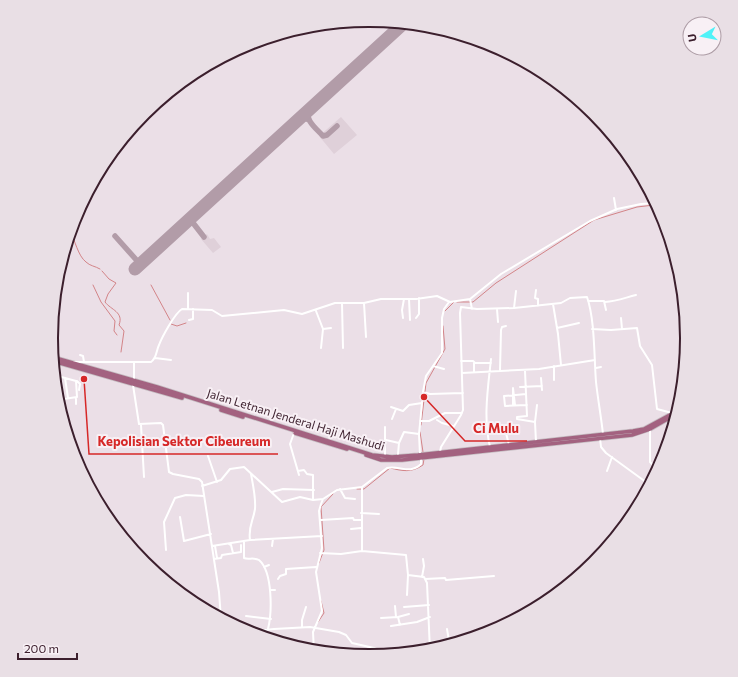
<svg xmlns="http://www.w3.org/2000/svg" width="738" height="677" viewBox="0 0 738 677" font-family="Commissioner,sans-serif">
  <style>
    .built { fill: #dfd0d9 }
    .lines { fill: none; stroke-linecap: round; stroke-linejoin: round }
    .stream { stroke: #d38488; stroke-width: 1 }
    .taxiway { stroke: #b29ca8; stroke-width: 5.5 }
    .runway { stroke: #b29ca8; stroke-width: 13 }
    .primary-casing { stroke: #c4bcc0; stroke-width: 5 }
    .minor { stroke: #fff; stroke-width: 2 }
    .primary { stroke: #a36280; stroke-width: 3.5 }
    .labels { text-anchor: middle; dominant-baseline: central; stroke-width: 4; stroke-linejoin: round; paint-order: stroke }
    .street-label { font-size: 12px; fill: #3c1f2d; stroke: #f8f0f5 }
    .rim { fill: none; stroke: #3c1f2d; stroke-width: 2 }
    .leader { fill: none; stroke: #d62828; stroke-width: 1.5 }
    .callout-dot { fill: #d62828; stroke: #f8f0f5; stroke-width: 1.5 }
    .callout-label { font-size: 13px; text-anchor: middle; font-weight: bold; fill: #d62828; stroke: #f8f0f5; stroke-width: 4; stroke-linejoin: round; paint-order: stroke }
  </style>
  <rect width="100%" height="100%" fill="#ebdfe7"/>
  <path class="built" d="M341,117l16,18 -23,19 -15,-18z
    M207,234l3,5 4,-1 7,9 -8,6 -12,-14z"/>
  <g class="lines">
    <path class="stream" d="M70,231c5,9 8,25 16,31 4,4 9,4 14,7
      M102,271l7,8 7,4 -8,11 -3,8c6,8 19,10 14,23l5,6 -3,21
      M93,285l8,17 14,19 -1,10 3,4
      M151,285l19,35
      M457,302h16l23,-19 98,-63 43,-13 17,-2 4,2
      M445,311l9,-9
      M171,324l6,2 9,-3
      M421,425l5,-42 19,-34 -2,-23
      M420,432l3,20
      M357,489h7l26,-21c13,3 21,5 33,-3l1,-6
      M319,563l5,-13 -3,-43 12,-13
      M318,622l6,-9 -3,-12"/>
    <path class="taxiway" d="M309,110c-5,10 8,19 14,26l4,-1 10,-9
      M299,120l6,-2 4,2
      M190,219l14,18
      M115,236l25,28"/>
    <path class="runway" d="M135,269l269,-246"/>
    <defs>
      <path id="primary" d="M52,357l105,30 215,68 20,2 26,-2 215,-24 11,-2 35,-19
        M53,361l129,37
        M221,410l22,7
        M295,433l52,16
        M366,455l15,5h21l230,-25 18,-6 28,-16"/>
    </defs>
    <use href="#primary" class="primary-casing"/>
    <path class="minor" d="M614,198l2,12
      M536,290l-1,8 3,1v7
      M409,299l1,21
      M470,299l2,10
      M588,301h16l2,9
      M605,302c12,-1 19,-4 31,-7
      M342,303l1,45
      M364,303l2,34
      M553,304l5,30 3,31
      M682,305h2
      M514,308l2,-17
      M188,309v-16
      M497,309l1,13
      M316,311l7,18 -2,19
      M403,318l-1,-8 2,-11
      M416,318l3,-4v-16
      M621,318l1,11
      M189,320l4,-1v-10
      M557,328l22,-5
      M323,329l8,-1
      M592,329l19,1 26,-2 3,18 12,19 5,44 15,4
      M80,355l3,1 1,6
      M155,358l16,2
      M461,361h12l2,2h16
      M72,362h79c6,-4 5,-11 8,-17 3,-8 16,-32 23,-36l30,1 10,6 62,-6 18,4 33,-11h29l17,-4h35l21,-3 13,6 20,-3 31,-25 89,-53 27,-12 24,-5 15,-1
      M134,363v18
      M433,366l11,3
      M554,366v14
      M53,368l1,-7
      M596,368l5,-1
      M500,370l1,-40 1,-3 4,-1
      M474,371v-8
      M525,371l2,45
      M462,373l77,-4 56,-9
      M54,375l22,6 1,16 -20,3
      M65,378l3,20
      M541,378l1,12
      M77,381l3,3 -1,6
      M133,385l6,39 22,-1 2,2 6,47 4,2 26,5 3,3 17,110 2,27
      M520,387l22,-1
      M423,392l7,2 33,-1
      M526,394l-22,2 1,10 22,-1
      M76,397v7
      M513,405v-17l2,17
      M391,407l12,4 6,-6 13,-2
      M527,416l-10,1v2l18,3 1,20
      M392,419l4,-10
      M437,420l5,3 11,3
      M420,421h9l16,-8h17
      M535,422l2,-17
      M141,425l3,52
      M64,426h2l1,10
      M505,429l4,16
      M650,429v33l2,2h9
      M294,433l-4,11 9,31
      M600,438l1,9 5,6 44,32
      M386,440l13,3 5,-11 15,2
      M490,447c-7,-29 -2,-59 1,-88
      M440,452l1,-5 20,-32 2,-5 -3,-97 1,-6 16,2 37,-1 47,-5 9,-5 17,-1c8,23 7,60 9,85 2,18 5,34 7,52
      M398,454l1,-11
      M420,455l-1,-21 4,-42 3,-16 16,-23v-35l2,-9 5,-7
      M208,456l9,26
      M385,456v-29
      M75,460l7,1
      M298,471l6,-1 3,4 6,1v25
      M607,471l5,-14
      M251,474c2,11 5,24 4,35 -2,13 -7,17 -5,31l72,-4
      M202,486l19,-6 9,-11 14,-2 38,35 18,-5 13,3 10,-1
      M340,489l5,9 10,1
      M272,492l11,-3 31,1
      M361,513l18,1
      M180,517l4,24 27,-7
      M321,520l32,-2 1,2h7
      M351,529l10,-1
      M244,542v16c4,2 10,-1 15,2 14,12 13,53 9,69
      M229,544l2,1 2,8
      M212,546l38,-6
      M215,546l2,12
      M272,546l1,-7
      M166,550l-2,-28 11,-24 11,-3 18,1
      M362,551v-64
      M320,553l21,1 21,-3 44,4 2,20 16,2 3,6 3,68
      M214,559l7,-1 1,-3 19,-3v-7
      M264,567l5,-2
      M422,577l2,-11 -1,-7
      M278,579l2,-3 6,-2v-5l30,-2
      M425,579l20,-1 1,2 48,-4
      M270,590h5
      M407,595l1,-20
      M395,606l1,11
      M404,607l25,-2
      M246,616l25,3
      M381,618l17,-1
      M400,625l-2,-8 11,-3
      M391,626l26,-4 13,-5
      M302,627v-7l4,-13
      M447,629l2,12
      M246,632l28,-3 36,-2 29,5 7,3 6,8 22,5 1,8
      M430,642l19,-1 6,3
      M374,648l17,7
      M314,652l-1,-20 9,-21 -6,-39 6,-24 -3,-37 2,-7 2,-5 14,-9 25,-3 25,-19c12,-3 23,7 34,-4v-6
      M421,652l9,-1"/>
    <use href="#primary" class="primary"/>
  </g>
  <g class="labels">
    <g class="street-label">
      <text transform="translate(296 419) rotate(17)">Jalan Letnan Jenderal Haji Mashudi</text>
    </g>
  </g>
  <path d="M0 0H738V677H0ZM58 338a311 311 0 1 1 622 0a311 311 0 1 1-622 0Z" fill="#e9dfe5" fill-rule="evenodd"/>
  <path class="rim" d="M58 338a311 311 0 1 1 622 0a311 311 0 1 1-622 0Z"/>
  <path class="leader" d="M424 397L465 441H527M84 379L89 454H278"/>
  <g class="callout-dot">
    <circle cx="424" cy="397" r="4"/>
    <circle cx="84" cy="379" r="4"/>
  </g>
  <g class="callout-label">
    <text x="496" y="433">Ci Mulu</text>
    <text x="184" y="446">Kepolisian Sektor Cibeureum</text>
  </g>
  <g transform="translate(702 36) rotate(260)"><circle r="19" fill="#f8f0f5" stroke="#ad9ca5"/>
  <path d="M0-3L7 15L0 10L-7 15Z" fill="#50f2f8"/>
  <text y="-6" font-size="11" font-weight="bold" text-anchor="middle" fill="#3c1f2d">U</text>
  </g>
  <path d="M18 653v6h59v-6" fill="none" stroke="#3c1f2d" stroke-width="2"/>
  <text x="24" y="653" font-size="12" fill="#3c1f2d" stroke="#f8f0f5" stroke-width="3" paint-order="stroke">200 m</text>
</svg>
